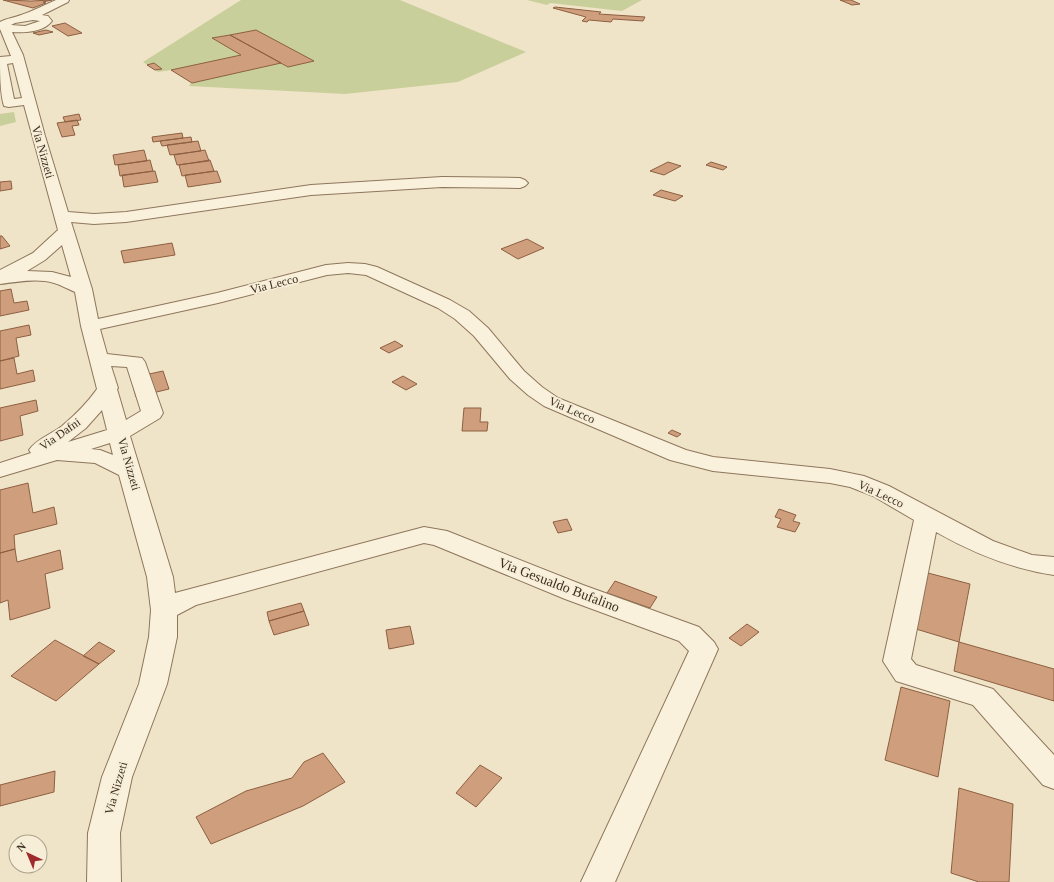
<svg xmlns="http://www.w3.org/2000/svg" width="1054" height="882" viewBox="0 0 1054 882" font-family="Georgia,serif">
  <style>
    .green { fill: #c9cf9b }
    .building { fill: #cf9f7d; stroke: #8d5f41 }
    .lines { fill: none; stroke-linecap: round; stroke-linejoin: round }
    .minor-casing { stroke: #8d765c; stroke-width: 2 }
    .minor { fill: #faf1dc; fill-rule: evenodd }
    .labels { text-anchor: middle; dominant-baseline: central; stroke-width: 4; stroke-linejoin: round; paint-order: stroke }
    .street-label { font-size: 12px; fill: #3d2e20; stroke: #f7eed8 }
    .near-street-label { font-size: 14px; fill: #3d2e20; stroke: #f7eed8 }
  </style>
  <rect width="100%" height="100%" fill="#f0e4c8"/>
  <path class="green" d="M241,0h159l126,52 -68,30 -113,12 -156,-8 2,-3 -20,-13 -13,2 -15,-10z
    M527,0h115l-20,11 -72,-8 -3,2z
    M14,112l2,10 -16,4v-12z"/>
  <path class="building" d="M3,0l28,1 21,-1 -9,2 3,1 -13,5z
    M840,0h11l9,4 -8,1z
    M555,7l46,5 -2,2 46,3 -2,4 -30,-2 -2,3 -22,-2 -2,2 -5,-1 4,-4 -33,-9z
    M65,23l17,10 -14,3 -16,-10z
    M46,30l7,2 -14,3 -6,-2z
    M256,30l58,31 -26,6 -58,-32z
    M230,35l51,28 -89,20 -21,-13 70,-15 -29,-17z
    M154,63l8,6 -7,1 -8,-5z
    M79,114l2,6 -16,2 -2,-5z
    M77,120l2,5 -7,1 3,9 -13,2 -5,-14z
    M182,133l1,5 -30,4 -1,-5z
    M191,137l1,5 -30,4 -2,-5z
    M198,141l3,10 -31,4 -3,-10z
    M144,150l3,11 -32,4 -2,-10z
    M205,150l4,11 -32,4 -3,-10z
    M150,160l3,11 -33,5 -2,-11z
    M210,160l4,11 -32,5 -3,-11z
    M668,162l13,4 -17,9 -14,-4z
    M711,162l16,5 -4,3 -17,-5z
    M155,171l3,11 -34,5 -2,-12z
    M217,171l4,11 -33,5 -3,-12z
    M11,181l1,8 -12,2v-9z
    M661,190l22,6 -8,5 -22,-6z
    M0,236h2l8,10 -10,3z
    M527,239l17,9 -26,11 -17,-10z
    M172,243l3,12 -51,8 -3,-12z
    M11,289l3,14 13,-2 2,9 -29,6v-25z
    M29,325l2,10 -15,3 3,18 -19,5v-30z
    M395,341l8,5 -14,7 -9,-5z
    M14,358l3,16 16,-4 2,11 -35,8v-28z
    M163,371l6,18 -33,8 -5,-19z
    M403,376l14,8 -11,6 -14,-8z
    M36,400l2,11 -18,5 3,19 -23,6v-33z
    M464,408h17l-1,14h8l-1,9h-25z
    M672,430l9,4 -4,3 -9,-4z
    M28,483l5,30 21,-6 3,17 -43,11 1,14 -15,4v-63z
    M779,509l17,6 -3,6 7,2 -5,9 -18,-5 4,-8 -6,-2z
    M567,519l5,11 -14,3 -5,-11z
    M15,549l2,13 43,-12 3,19 -18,5 5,34 -40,12 -2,-20 -8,3v-50z
    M928,573l42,11 -11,58 -43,-13z
    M615,581l42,16 -7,11 -43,-15z
    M301,603l3,8 -35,10 -2,-9z
    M304,611l5,14 -35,10 -5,-14z
    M747,624l12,8 -18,14 -12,-8z
    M410,626l4,18 -25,5 -3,-19z
    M55,640l44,24 -43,37 -45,-25z
    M99,642l16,9 -16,13 -16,-8z
    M959,642l95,27v32l-100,-30z
    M901,687l49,14 -12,76 -53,-17z
    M323,753l22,29 -42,24 -92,38 -15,-27 50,-26 46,-13 12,-16z
    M480,765l22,13 -26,29 -20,-14z
    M55,771l-1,21 -54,14v-21z
    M959,788l54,16 -4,78h-30l-28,-9z"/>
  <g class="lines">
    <defs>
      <path id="minor" d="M56,0h13l-1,2 -26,13 6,1 4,5c-8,11 -27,12 -40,11l11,23 22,81 23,76 26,2 32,-2 185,-27 131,-8 78,1 5,2 3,3 -3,3 -5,2 -78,-1 -131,8 -185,27 -32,2 -23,-2 21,67 6,30 119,-26 109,-28 22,-2 17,1 12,3 73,33 19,11 19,17 36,43 18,16 16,11 128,52 27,7 117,12 34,7 25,10 104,55 39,14 22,2v18c-42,-6 -81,-22 -118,-43l-25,127 5,6 77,24 61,66v34l-11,-4 -70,-80 -77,-24 -13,-20 31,-141 -41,-24 -23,-9 -20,-4 -117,-12 -43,-11 -126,-54 -16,-11 -18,-16 -36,-43 -19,-17 -17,-11 -72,-33 -18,-2 -21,2 -109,28 -118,26 7,25 35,4 3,4 18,51 -3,5 -30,18 43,141 2,16 249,-66 23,4 136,54 116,42 15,15 4,7 -103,233h-34l108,-231 -10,-10 -114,-42 -131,-54 -10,-2 -228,62 -19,10v22l-10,47 -35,93 -12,56 1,49h-34l1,-49 14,-56 37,-93 10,-47 2,-27 -4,-33 -28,-102 -24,-12 -38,-3 -57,17v-14l31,-10 -2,-3c7,-11 23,-16 33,-24 13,-11 25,-23 35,-37l-16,-63 -6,-34c-7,-3 -14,-7 -21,-9 -17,-5 -37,-1 -54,1v-14l33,-17 25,-23 -34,-125 -15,2 -5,-1c-4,-12 -4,-35 -4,-49l11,-1 -11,-27v-7c7,-4 14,-4 21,-7 12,-4 23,-10 35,-15zM33,20l7,1 -15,5 -14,-1 4,-2zM13,63l9,35 -8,1 -7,-35zM62,245l9,32 -19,-5 -25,-1 18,-11zM111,366l16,1 14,44 -15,9 -9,-31 1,-1zM102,410l5,20 -39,12 18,-14zM110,443l3,12 -13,-5 -9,-1z"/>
    </defs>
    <use href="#minor" class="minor-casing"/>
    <use href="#minor" class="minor"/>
  </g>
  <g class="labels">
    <g class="street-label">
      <text transform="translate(43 152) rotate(74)">Via Nizzeti</text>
      <text transform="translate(274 284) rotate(-14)">Via Lecco</text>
      <text transform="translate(572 410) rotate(24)">Via Lecco</text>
      <text transform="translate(60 434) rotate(-35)">Via Dafni</text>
      <text transform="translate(129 464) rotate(74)">Via Nizzeti</text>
      <text transform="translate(881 494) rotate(25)">Via Lecco</text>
      <text transform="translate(116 788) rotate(-74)">Via Nizzeti</text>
    </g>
    <g class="near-street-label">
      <text transform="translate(559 585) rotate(21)">Via Gesualdo Bufalino</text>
    </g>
  </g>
  <g transform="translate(28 854) rotate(316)"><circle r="19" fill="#f7eed8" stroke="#ada18e"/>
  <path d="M0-3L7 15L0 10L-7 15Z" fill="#9e2a2b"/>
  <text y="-6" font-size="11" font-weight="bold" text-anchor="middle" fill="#3d2e20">N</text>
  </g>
</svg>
